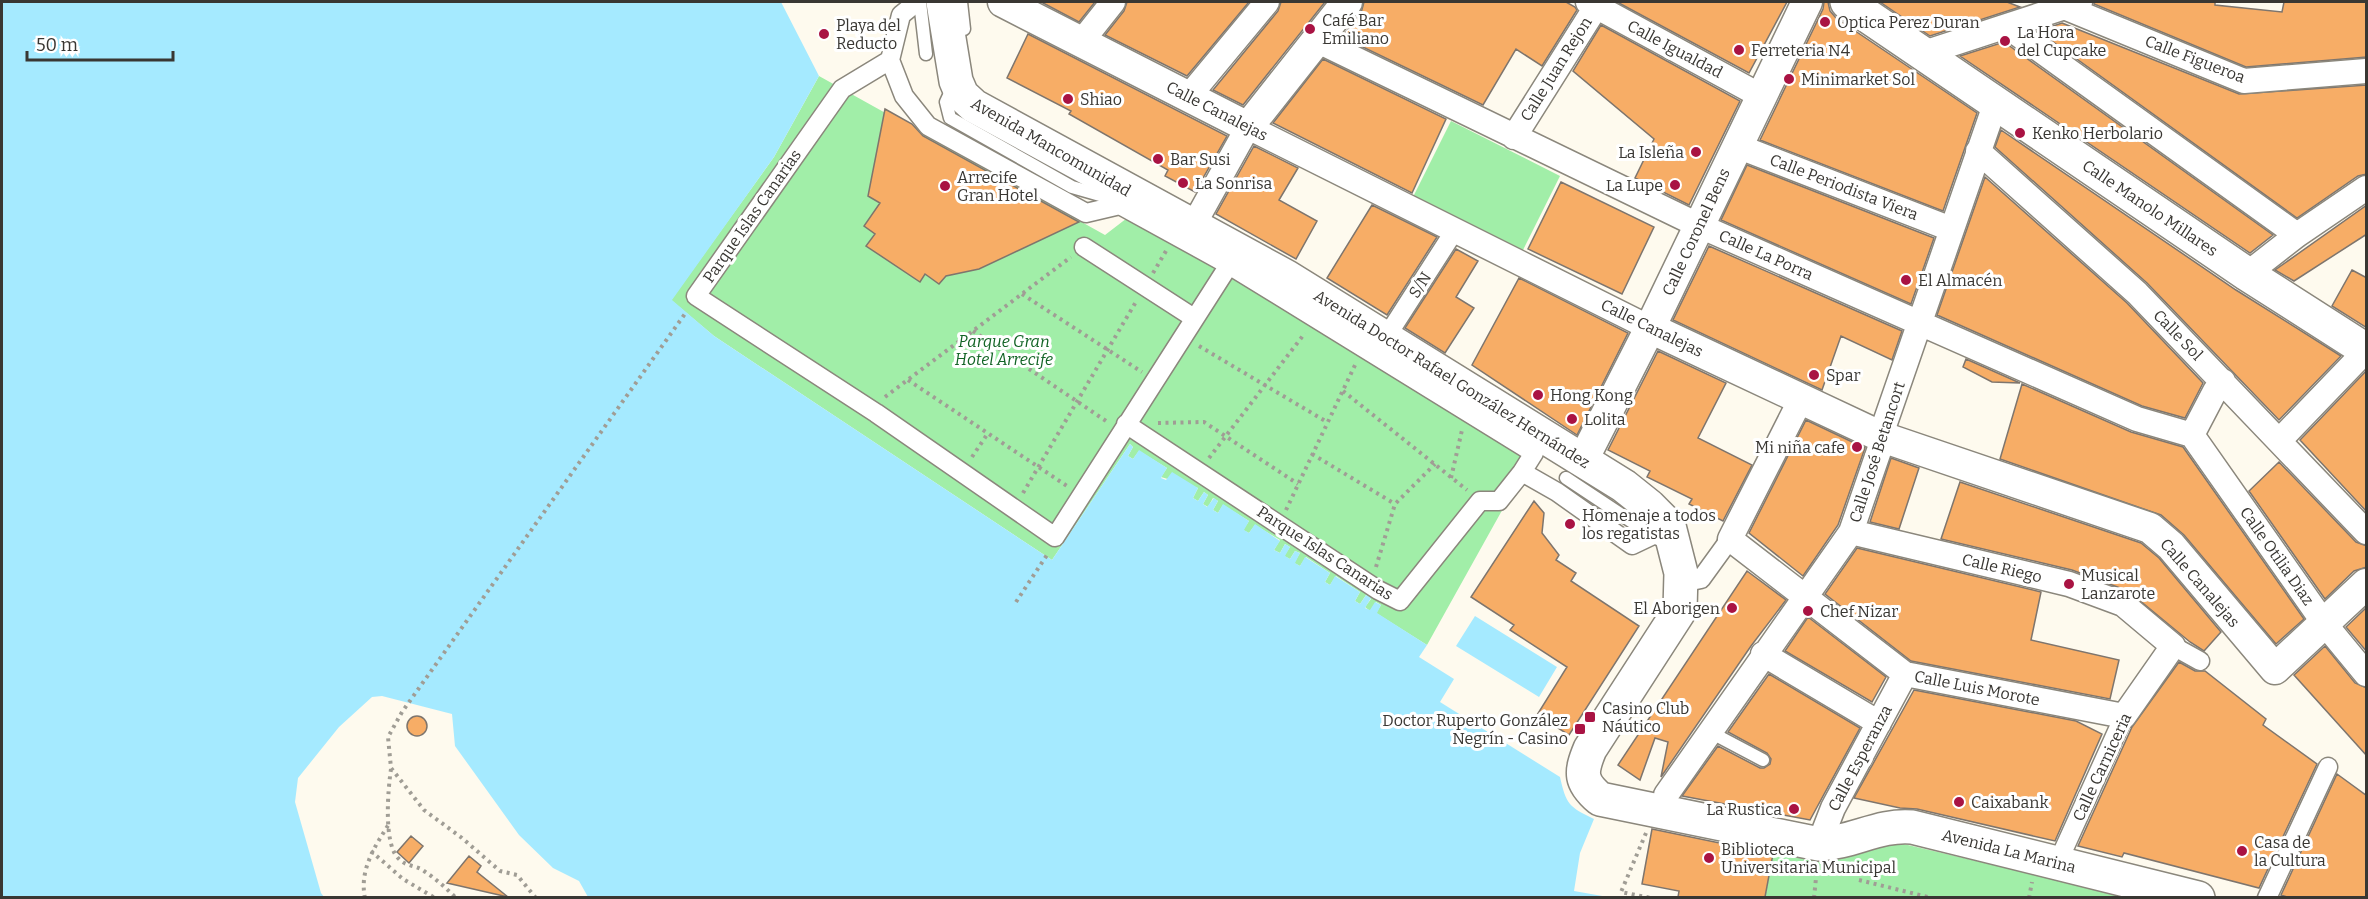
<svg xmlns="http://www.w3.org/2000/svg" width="2368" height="899" viewBox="0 0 2368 899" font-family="Bitter,serif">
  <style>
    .green { fill: #a1eea8 }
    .water { fill: #a5eaff }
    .building { fill: #f7ad66; stroke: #7e756d; stroke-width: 1.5 }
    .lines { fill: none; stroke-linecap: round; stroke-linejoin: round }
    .service-casing { stroke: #8b877c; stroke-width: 15 }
    .pedestrian-casing { stroke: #8b877c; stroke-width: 21 }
    .minor-casing { stroke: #8b877c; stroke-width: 27 }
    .tertiary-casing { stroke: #8b877c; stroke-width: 33 }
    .secondary-casing { stroke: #8b877c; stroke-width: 36 }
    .path { stroke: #a09d95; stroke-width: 4; stroke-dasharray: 3 4.5; stroke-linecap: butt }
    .service { stroke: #fff; stroke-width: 12 }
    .pedestrian { stroke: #fff; stroke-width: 18 }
    .minor { stroke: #fff; stroke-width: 24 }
    .tertiary { stroke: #fff; stroke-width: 30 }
    .secondary { stroke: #fff; stroke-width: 33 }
    .poi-dot { fill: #a91343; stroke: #fff; stroke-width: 2 }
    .labels { text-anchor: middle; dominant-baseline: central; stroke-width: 6; stroke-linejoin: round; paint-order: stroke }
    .poi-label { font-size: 16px; fill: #393733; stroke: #fff; text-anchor: start }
    .street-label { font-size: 16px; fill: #393733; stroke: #fff }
    .park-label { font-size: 16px; font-style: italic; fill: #126425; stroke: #fff }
  </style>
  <rect width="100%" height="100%" fill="#fefaee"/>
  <path class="green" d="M819,76l286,159 26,-20 403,238 -107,192 -51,-32 5,-8 -5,-3 -6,9 -5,-4 6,-8 -5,-4 -6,9 -5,-3 5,-9 -24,-16 -6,9 -5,-3 5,-9 -24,-16 -6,9 -6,-3 6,-10 -5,-2 -5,8 -6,-3 6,-9 -5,-3 -5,9 -6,-3 6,-10 -25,-15 -6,8 -6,-3 6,-9 -26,-16 -5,8 -5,-3 5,-9 -5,-3 -5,9 -5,-3 5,-9 -4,-3 -6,9 -5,-3 5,-10 -37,-11 6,-9 -28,-17 -6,8 -5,-3 5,-9 -3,-3 -78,116 -338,-224 -43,-36 103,-143z
    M1451,121l109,55 -39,78 -109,-55z
    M1895,842l236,55 -366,1 10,-53z"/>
  <path class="water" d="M2,2h779l38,74 -45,81 -102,143 42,36 338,224 78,-116 3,3 -5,9 5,3 6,-9 28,18 -6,10 5,2 6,-8 26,16 -5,10 5,3 6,-9 4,3 -5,9 4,3 7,-9 4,3 -5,9 5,3 5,-9 26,17 -5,9 5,3 6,-9 25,17 -6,9 6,3 5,-9 5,3 -5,9 5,3 5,-8 5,2 -5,10 5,3 5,-9 25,16 -5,9 5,3 5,-9 25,16 -5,9 5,3 6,-9 5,3 -6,10 5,2 5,-8 6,3 -4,8 50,32 -8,12 35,22 -14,23 120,75c6,27 9,30 34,42l-14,34 -6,38 34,6h-1020l-9,-16 -26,-13 -34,-33 -64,-89 -3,-32 -70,-18 -10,1 -33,30 -41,51 -3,24 26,91 3,4h-322z
    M1475,616l82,51 -18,30 -83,-51z"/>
  <path class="building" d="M1044,2h51l-16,20 -36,-19z
    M1127,2h122l-62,74 -82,-41 19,-24z
    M1281,2h44l-82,103 -30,-15 65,-79z
    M1364,2h202l9,5 2,3 -35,56 -26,-17 -33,56 -141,-68 19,-24z
    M1617,2h170l-38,71z
    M1824,2h4l2,9 6,7 141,95 -34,98 -183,-71 63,-131z
    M1880,2h127l13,5 -90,29z
    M2094,2h121v3l67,7 2,-10h83v55l-121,10 -152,-63z
    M2062,23l177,71 128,-9v89l-9,2 -61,42 -259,-187z
    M1601,25l139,76 -51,104 -54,-27 19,-39 -81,-68z
    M1028,34l199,102 -32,56 -30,-16 3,-6 -99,-56 2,-3 -64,-33z
    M2004,42l269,193 -23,18 -290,-197z
    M1323,59l123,60 -34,74 -139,-70z
    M885,109l27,15 11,12 156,86 -100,47 -33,7 -7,8 -14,-10 -5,8 -54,-36 9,-12 -11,-8 16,-23 -12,-7z
    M2001,130l235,160 105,66 -62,64 -132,-137 -152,-136z
    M1254,146l44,22 -19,32 38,21 -21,38 -80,-45z
    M1747,165l187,73 -23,66 -190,-84z
    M1985,177l142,126 76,80 -18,35 -43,-12 -205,-91z
    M1561,182l93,45 -32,67 -94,-45z
    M1372,205l65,32 -50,78 -60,-37z
    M2367,205v29l-73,47 -19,-11z
    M1709,246l193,85 -10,29 -51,-24 -19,54 -149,-70z
    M1456,249l22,12 -22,36 18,11 -29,45 -40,-25z
    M2352,270l15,8v50l-35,-22z
    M1519,278l109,55 -51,102 -105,-70z
    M1658,351l68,32 -28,55 54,27 -29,56 -34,-17 3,-5 -45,-22 3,-6 -42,-21z
    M1966,359l54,24 -28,-1 -29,-15z
    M2367,370v142l-67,-72z
    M2022,384l109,48 52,15 121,172 -28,25 -92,-109 -23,-20 -161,-56z
    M1806,420l59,28 -27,77 -35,51 -54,-43z
    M1891,458l28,10 -20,61 -29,-7z
    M2279,462l77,80 11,4v21l-13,4 -29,28 -76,-108z
    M1960,482l181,61 18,15 62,74 -17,19 -14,-9 -62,-51 -56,-21 -131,-31z
    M1534,501l10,12 -2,20 17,22 -3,5 20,13 -5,8 68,45 -70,109 -32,-20 30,-48 -57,-37 4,-5 -43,-28z
    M1857,548l184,44 -10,48 88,20 -9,39 -199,-38 -86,-67z
    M1747,571l39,29 -35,46 -90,131 7,-35 -13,-4 -15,42 -22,-15z
    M2367,607v45l-21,-25z
    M1808,617l78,60 -14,25 -87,-51z
    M2325,646l30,37 12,5v68l-73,-81z
    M2179,662l16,9h10l61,48 -3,6 54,39 -58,124 -135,-35 -2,4 -44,-11 54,-119z
    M1769,674l91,54 -50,92 -128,-24 36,-50 42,22h4l6,-4 1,-5 -4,-6 -39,-21z
    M1914,690l162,31 26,13 -47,107 -138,-32 -17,-1 -46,-10z
    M407 726a10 10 0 1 1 20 0a10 10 0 1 1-20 0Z
    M2337,774l30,22v101h-80l-6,-2z
    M1652,829l121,25 -8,43h-87l1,-6 -37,-7z
    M411,836l12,10 -14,17 -12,-11z
    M469,856l12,10 -4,6 31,25 -61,-14z"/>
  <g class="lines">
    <defs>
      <path id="service" d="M920,2l6,52
        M961,2l3,27
        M953,87l-7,15 4,16 122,69 28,8 18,-1
        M1566,478l92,61
        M1710,732l53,28"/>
      <path id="pedestrian" d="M890,60l-48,29 -146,207 180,117 179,124 174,-272
        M890,60l14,36 24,30 158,87 34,-8 109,60 305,188 -12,19
        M890,60l11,-45 16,-13
        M1084,247l110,71
        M1385,339l70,-109
        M1126,424l252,166 22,11 80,-100h19l23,-29 35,20 75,53 21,-10
        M1681,583l20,-4 29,-40
        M2173,646l27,15
        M2058,862l66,-146
        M2267,898l61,-131"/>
      <path id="minor" d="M1588,2l173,94
        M2064,7l180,74 122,-10
        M2008,27l289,208
        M1316,40l384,186 437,193 55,16
        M1082,41l31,-39
        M1924,53l156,-51
        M1189,96l78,-94
        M1514,137l85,-135
        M1737,146l214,83
        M1978,151l159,142 229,239
        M1193,226l55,-99 402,201
        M2247,274l50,-39 69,-47
        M1801,399l-71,140 175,135 219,42 49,-70 -50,-42 -54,-20 -218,-52
        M2192,435l132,188 42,51
        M2192,435l23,-44 8,-10
        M2279,441l76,-79 9,-14
        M1763,654l116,69
        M1666,795l185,-263 30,-87 4,-22 111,-321
        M1819,844l14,-36 72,-134"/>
      <path id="tertiary" d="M1003,2l245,125 99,-125
        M1650,328l232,109 268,91 21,18 104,123 91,-85
        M1583,460l67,-132 157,-326"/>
      <path id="secondary" d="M943,2l13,79 6,14 12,11 313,171 337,209 25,20 20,20 12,47 -1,37 -90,139c-10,24 -10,33 10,50l219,45c33,-1 60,-20 93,-17l286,71
        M1847,2l400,272 119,76"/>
    </defs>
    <use href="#service" class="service-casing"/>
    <use href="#pedestrian" class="pedestrian-casing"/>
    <use href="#minor" class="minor-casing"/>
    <use href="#tertiary" class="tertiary-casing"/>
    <use href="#secondary" class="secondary-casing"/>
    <path class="path" d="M1153,273l13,-22
      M1022,294l120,78
      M973,331l136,92
      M1199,346l128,76
      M908,380l159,106
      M1343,391l124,99
      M885,397l186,-140
      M1158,423l46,-1 94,62
      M1312,454l83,50
      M972,457l16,-24
      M1209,458l96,-125
      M1451,478l11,-48
      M1023,493l114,-193
      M1286,510l70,-147
      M1376,567l19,-63 40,-40
      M1016,602l33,-50
      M391,769c-3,20 -8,76 8,90 8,8 17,6 25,12 11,7 22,17 32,27
      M1646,833l-25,59 30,6
      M371,851l32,28 32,19
      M1859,880l73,18
      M365,898c-6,-28 10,-52 24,-74
      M536,898l-19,-23 -17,-4 -38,-33 -38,-28 -33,-42 -3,-31 14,-25 285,-401
      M1814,898l3,-30
      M2029,898l3,-16"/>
    <use href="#service" class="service"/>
    <use href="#pedestrian" class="pedestrian"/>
    <use href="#minor" class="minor"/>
    <use href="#tertiary" class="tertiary"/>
    <use href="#secondary" class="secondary"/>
  </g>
  <g class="poi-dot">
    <circle cx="1825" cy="22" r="6"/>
    <circle cx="1310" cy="29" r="6"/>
    <circle cx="824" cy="34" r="6"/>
    <circle cx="2005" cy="41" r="6"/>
    <circle cx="1739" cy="50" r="6"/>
    <circle cx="1789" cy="79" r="6"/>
    <circle cx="1068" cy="99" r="6"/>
    <circle cx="2020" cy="133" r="6"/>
    <circle cx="1696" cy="152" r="6"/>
    <circle cx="1158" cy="159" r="6"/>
    <circle cx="1183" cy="183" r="6"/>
    <circle cx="1675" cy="185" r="6"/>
    <circle cx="945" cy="186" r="6"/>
    <circle cx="1906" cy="280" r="6"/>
    <circle cx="1814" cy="375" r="6"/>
    <circle cx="1538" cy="395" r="6"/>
    <circle cx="1572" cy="419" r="6"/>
    <circle cx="1857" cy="447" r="6"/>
    <circle cx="1570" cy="524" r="6"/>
    <circle cx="2069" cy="584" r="6"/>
    <circle cx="1732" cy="608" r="6"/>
    <circle cx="1808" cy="611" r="6"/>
    <rect x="1584" y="711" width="12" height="12" rx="3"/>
    <rect x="1574" y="723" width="12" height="12" rx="3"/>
    <circle cx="1959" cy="802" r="6"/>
    <circle cx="1794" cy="809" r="6"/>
    <circle cx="2242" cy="851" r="6"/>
    <circle cx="1709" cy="858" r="6"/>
  </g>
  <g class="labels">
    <g class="poi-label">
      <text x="1322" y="20">Café Bar<tspan x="1322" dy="18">Emiliano</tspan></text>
      <text x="1837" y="22">Optica Perez Duran</text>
      <text x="836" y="25">Playa del<tspan x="836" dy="18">Reducto</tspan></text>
      <text x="2017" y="32">La Hora<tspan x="2017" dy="18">del Cupcake</tspan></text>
      <text x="1751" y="50">Ferreteria N4</text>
      <text x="1801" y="79">Minimarket Sol</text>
      <text x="1080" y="99">Shiao</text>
      <text x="2032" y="133">Kenko Herbolario</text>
      <text x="1684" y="152" text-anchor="end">La Isleña</text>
      <text x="1170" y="159">Bar Susi</text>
      <text x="957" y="177">Arrecife<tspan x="957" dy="18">Gran Hotel</tspan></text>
      <text x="1195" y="183">La Sonrisa</text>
      <text x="1663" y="185" text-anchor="end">La Lupe</text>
      <text x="1918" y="280">El Almacén</text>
      <text x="1826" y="375">Spar</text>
      <text x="1550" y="395">Hong Kong</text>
      <text x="1584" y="419">Lolita</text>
      <text x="1845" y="447" text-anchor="end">Mi niña cafe</text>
      <text x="1582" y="515">Homenaje a todos<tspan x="1582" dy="18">los regatistas</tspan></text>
      <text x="2081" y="575">Musical<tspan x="2081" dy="18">Lanzarote</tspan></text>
      <text x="1720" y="608" text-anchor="end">El Aborigen</text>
      <text x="1820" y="611">Chef Nizar</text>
      <text x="1602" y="708">Casino Club<tspan x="1602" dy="18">Náutico</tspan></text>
      <text x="1568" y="720" text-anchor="end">Doctor Ruperto González<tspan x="1568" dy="18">Negrín - Casino</tspan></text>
      <text x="1971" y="802">Caixabank</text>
      <text x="1782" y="809" text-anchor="end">La Rustica</text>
      <text x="2254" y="842">Casa de<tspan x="2254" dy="18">la Cultura</tspan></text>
      <text x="1721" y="849">Biblioteca<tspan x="1721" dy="18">Universitaria Municipal</tspan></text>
    </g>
    <g class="street-label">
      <text transform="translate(1675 49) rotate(28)">Calle Igualdad</text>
      <text transform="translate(2195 59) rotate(21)">Calle Figueroa</text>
      <text transform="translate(1556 69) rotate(-58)">Calle Juan Rejon</text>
      <text transform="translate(1217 111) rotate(27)">Calle Canalejas</text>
      <text transform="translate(1051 147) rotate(30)">Avenida Mancomunidad</text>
      <text transform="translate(1844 187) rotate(21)">Calle Periodista Viera</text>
      <text transform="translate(2150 208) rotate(34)">Calle Manolo Millares</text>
      <text transform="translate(752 216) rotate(-55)">Parque Islas Canarias</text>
      <text transform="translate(1696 232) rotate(-65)">Calle Coronel Bens</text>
      <text transform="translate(1766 255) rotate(24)">Calle La Porra</text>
      <text transform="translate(1420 285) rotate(-57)">S/N</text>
      <text transform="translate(1652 328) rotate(26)">Calle Canalejas</text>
      <text transform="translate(2178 335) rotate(46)">Calle Sol</text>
      <text transform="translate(1452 379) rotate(32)">Avenida Doctor Rafael González Hernández</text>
      <text transform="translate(1877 452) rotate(-72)">Calle José Betancort</text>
      <text transform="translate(1325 553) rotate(33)">Parque Islas Canarias</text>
      <text transform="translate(2277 556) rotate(55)">Calle Otilia Diaz</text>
      <text transform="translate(2002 568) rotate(13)">Calle Riego</text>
      <text transform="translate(2200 583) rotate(49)">Calle Canalejas</text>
      <text transform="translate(1977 688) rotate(11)">Calle Luis Morote</text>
      <text transform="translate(1860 758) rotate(-62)">Calle Esperanza</text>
      <text transform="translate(2102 767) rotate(-65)">Calle Carniceria</text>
      <text transform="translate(2009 851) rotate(14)">Avenida La Marina</text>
    </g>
    <g class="park-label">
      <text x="1004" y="341">Parque Gran<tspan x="1004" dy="18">Hotel Arrecife</tspan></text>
    </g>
  </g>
  <rect width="2368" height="899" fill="none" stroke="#393733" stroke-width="6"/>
  <path d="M27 51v9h146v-9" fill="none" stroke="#393733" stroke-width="3"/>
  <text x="36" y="51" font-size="18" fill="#393733" stroke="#ffffff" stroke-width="4.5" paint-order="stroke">50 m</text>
</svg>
